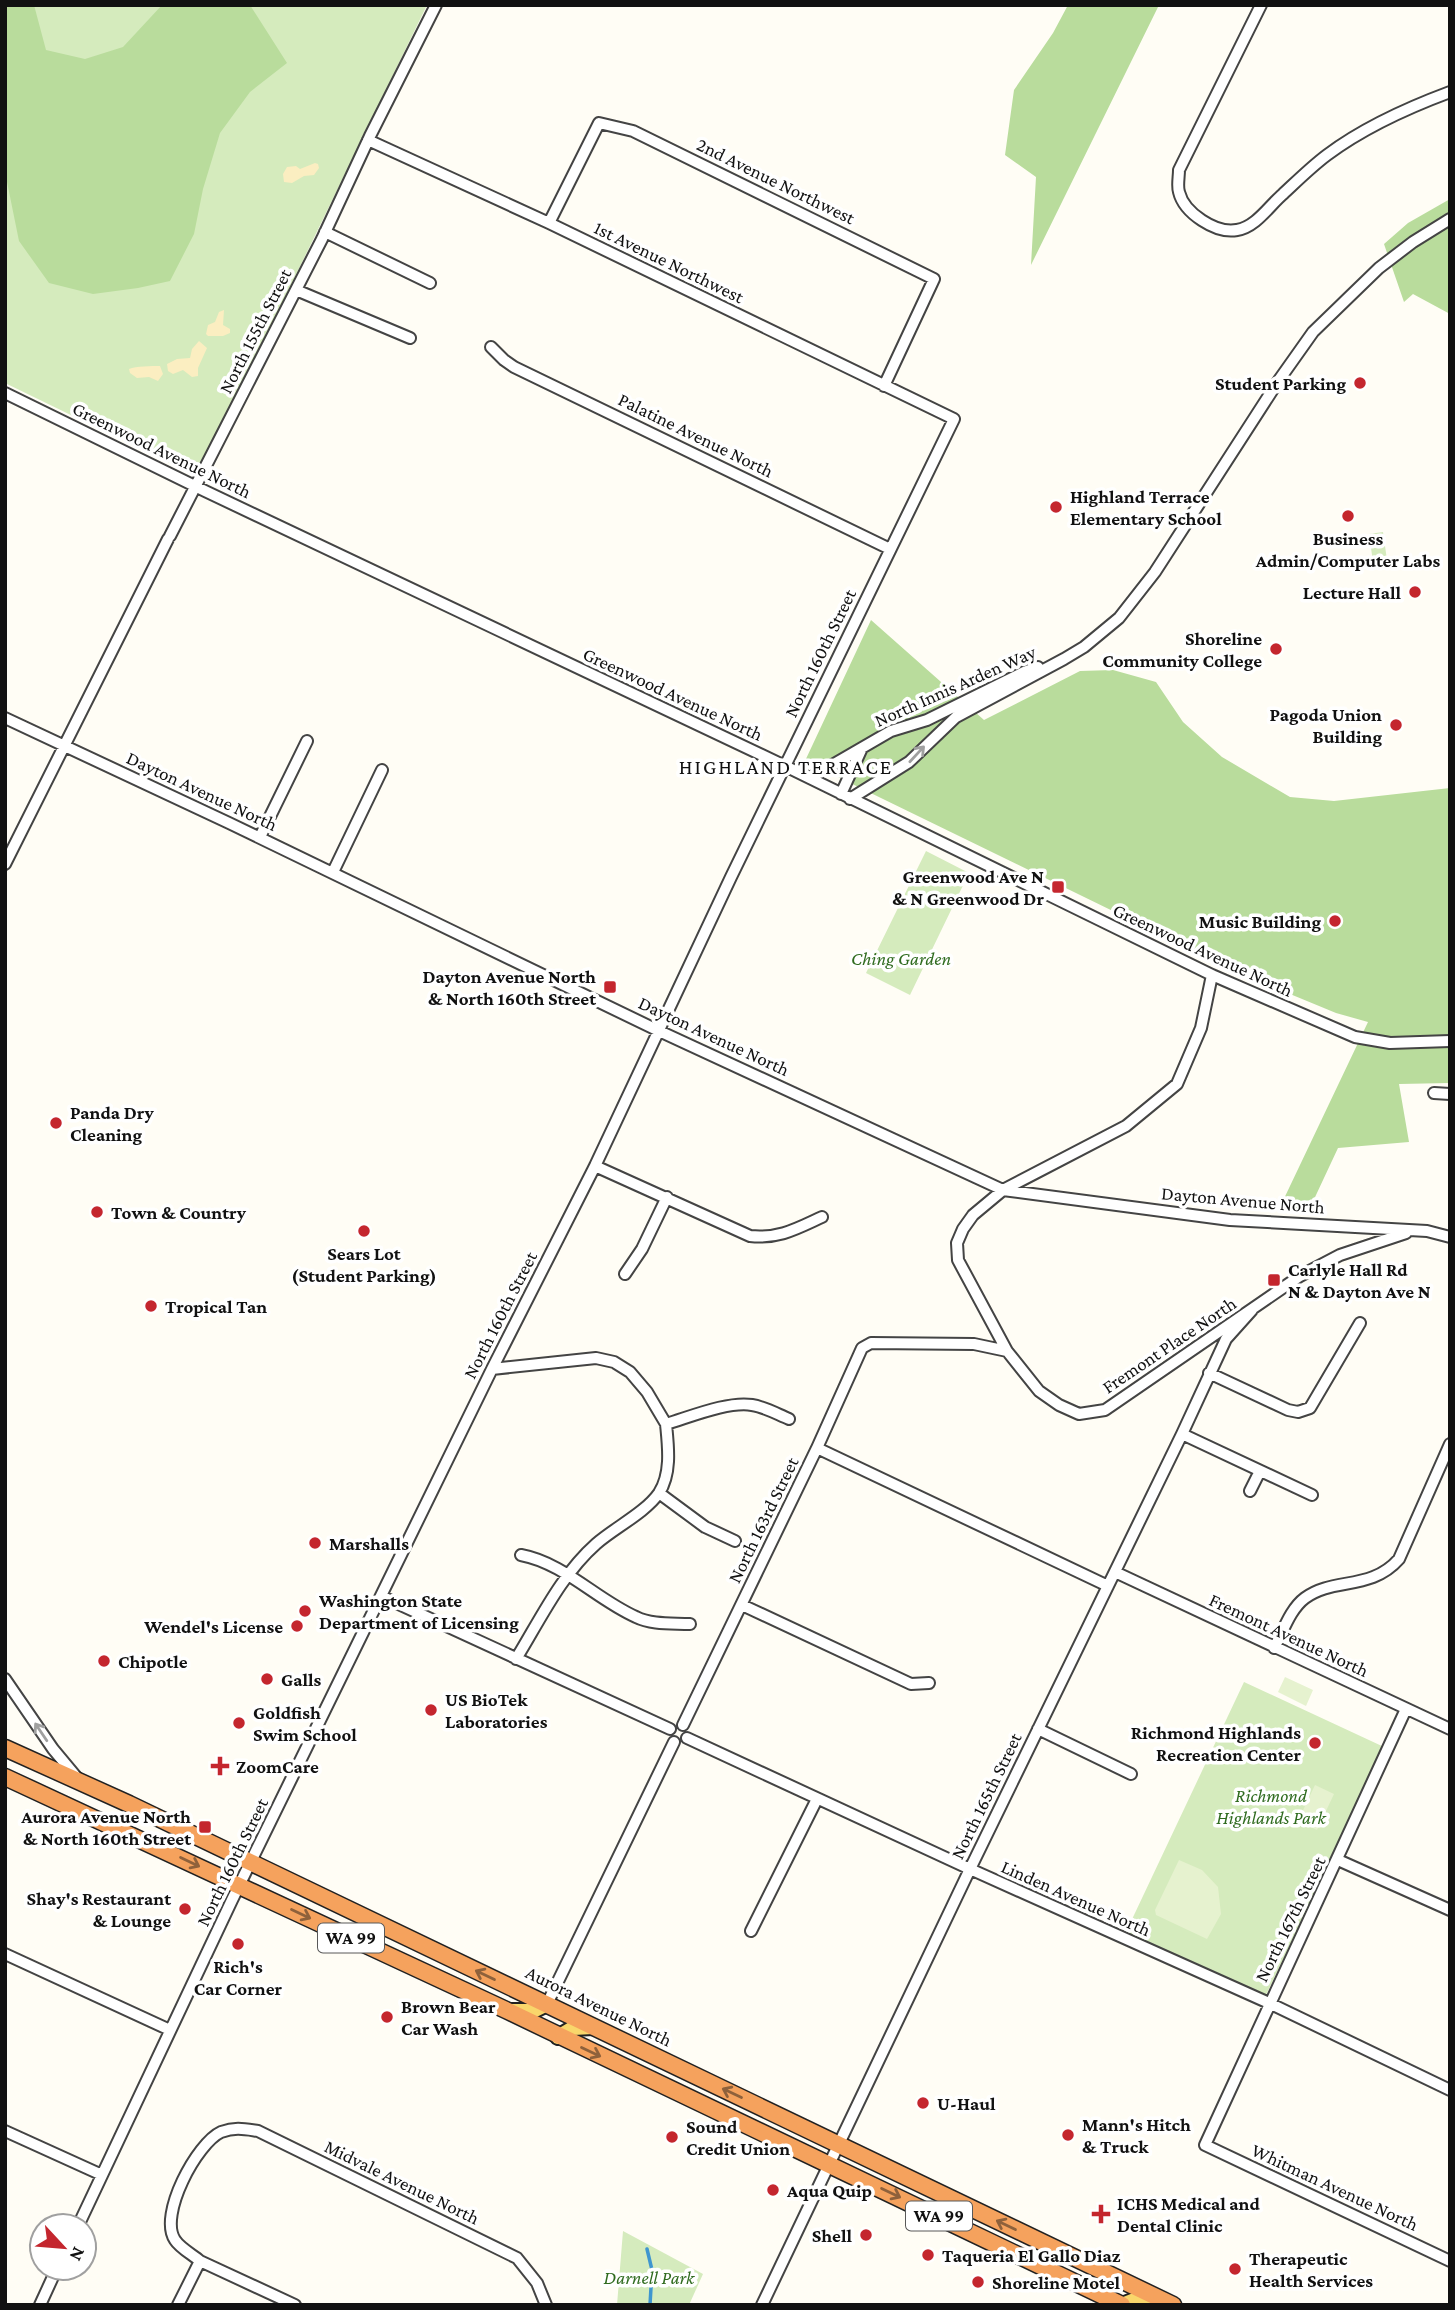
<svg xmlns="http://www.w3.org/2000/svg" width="1455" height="2310" viewBox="0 0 1455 2310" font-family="'Crimson Pro',serif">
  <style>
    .green { fill: #d5ebbd }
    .forest { fill: #b9dc9c }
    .sand { fill: #fbeec1 }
    .pitch { fill: #e6f2cf }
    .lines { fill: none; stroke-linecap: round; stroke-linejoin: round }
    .stream { stroke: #3f96cf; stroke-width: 3.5 }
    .minor-casing { stroke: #444; stroke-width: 14 }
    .major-casing { stroke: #222; stroke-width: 18 }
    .highway-casing { stroke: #222; stroke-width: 19 }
    .minor { stroke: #fff; stroke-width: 10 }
    .major { stroke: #f9d66b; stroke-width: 14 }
    .highway { stroke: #f5a25d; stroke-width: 16 }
    .oneway { stroke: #a0a0a0 }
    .oneway2 { stroke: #8e613b }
    .poi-dot { fill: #c4262e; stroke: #fff; stroke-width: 2.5 }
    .labels { text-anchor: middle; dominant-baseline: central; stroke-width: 7; stroke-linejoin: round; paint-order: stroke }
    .shield { fill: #fff; stroke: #585858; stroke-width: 2 }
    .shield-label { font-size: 18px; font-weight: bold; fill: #111 }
    .street-label { font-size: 19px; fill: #111; stroke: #fff }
    .poi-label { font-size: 19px; font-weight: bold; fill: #111; stroke: #fff; text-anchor: start }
    .park-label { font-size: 19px; font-style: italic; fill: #2f6b1f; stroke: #fff }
    .neighbourhood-label { font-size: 21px; letter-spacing: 2px; fill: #111; stroke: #fff }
  </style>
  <rect width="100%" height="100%" fill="#fffdf5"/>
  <path class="green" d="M5,5h422l-220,453c-9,10 -16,13 -29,9l-173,-84z
    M1383,532l4,28 -14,2 -4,-28z
    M926,851l43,22 -59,122 -44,-22z
    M1244,1682l140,65 -118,248 -140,-63z
    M623,2231l80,43 -14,31h-72z"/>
  <path class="forest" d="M5,5h29l12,45 39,9 38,-12 39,-42h88l37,58 -37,29 -30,41 -17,56 -9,45 -24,47 -32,7 -45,6 -44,-11 -30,-42 -14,-69z
    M1068,5h91l-128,260 5,-88 -31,-22 9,-65 39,-57z
    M1450,199v115l-37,-20 -9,8 -20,-58 24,-21z
    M871,620l113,100 96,-49 33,-1 43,12 27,40 39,35 68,40 44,4 116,-13v295l-51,1 10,58 -71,6 -29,62 -29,-3 88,-185 -32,-9 -90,-37 -441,-215z"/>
  <path class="sand" d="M315,163l3,1 1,4 -5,7 -10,1 -12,7 -8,-1 -1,-8 4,-7 9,-1 4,3z
    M224,310l-1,15 7,4v4l-7,3h-15l-2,-2 2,-9 7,-3 4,-10z
    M199,341l8,7 -9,20v8l-6,1 -9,-7 -10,4 -5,-3 -1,-7 10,-5 13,-1 2,-9z
    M160,366l3,8 -5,7 -9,-4 -12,1 -7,-5 -1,-4c7,-3 23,-3 31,-3z"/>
  <path class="pitch" d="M1285,1677l28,13 -7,16 -28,-14z
    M1315,1785l19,9 -17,36 -19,-9z
    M1179,1860l23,10 16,17 3,27 -14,25 -51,-24 -1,-5z"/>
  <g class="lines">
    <path class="stream" d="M647,2249l5,21 -2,35"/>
    <defs>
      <path id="minor" d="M1261,5l-82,165c0,7 -2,16 0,22 5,21 37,42 58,38 19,-3 32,-24 46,-36 14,-13 28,-27 44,-39 36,-27 80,-47 123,-63
        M549,223l50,-100 34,8 301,148 -50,107
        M325,232l105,51
        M296,290l114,48
        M491,347l13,13 10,7 376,182
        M5,393l200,98 580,275 427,209 143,62 35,6 60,-2
        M170,536l152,-297 48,-103 66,-131
        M5,718l224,105 428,207 346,160 227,30 197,11 23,6
        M810,778l81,-47 36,-11 97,-48 14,-5
        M841,794l21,-46
        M850,799l59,-37 47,-45 108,-58 20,-12 35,-29 36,-46 124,-192 34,-48 66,-64 34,-26 37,-23
        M260,837l47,-96
        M5,864l163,-325
        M333,872l49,-102
        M1212,975l-11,53 -24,56 -51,42 -123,64 -30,25 -10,14 -6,14 1,17 49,91 32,40 20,14 20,9 26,-4 195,-134 40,-21 66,-22
        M1434,1093l16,1
        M595,1166l155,70c29,3 46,-7 72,-19
        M625,1274l17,-25 25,-52
        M492,1369l104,-11 18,4 16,10 17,20 19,32
        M1209,1373l79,37 10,2 12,-4 50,-85
        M1182,1434l130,61
        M817,1448l291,138
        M1250,1491l10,-20
        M659,1493l46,34 30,14
        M521,1555c43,8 76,45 115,62 16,8 36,6 54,7
        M1115,1572l335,157
        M381,1596l289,133
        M742,1605l169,79 18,-1
        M1274,1648c9,-16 16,-39 31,-50 28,-21 66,-7 94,-39l51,-115
        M516,1659c24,-39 45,-84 80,-115 18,-16 49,-31 63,-51 13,-20 9,-48 7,-69 24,-7 62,-23 86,-19 13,2 25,9 37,14
        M5,1679l48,70 25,30
        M1406,1709l-201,436 245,116
        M683,1725l134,-277 45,-100 9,-5 103,1 33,7
        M1038,1729l93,45
        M687,1738l283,131 299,134 181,87
        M1338,1860l112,50
        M751,1931l66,-132
        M5,1954l165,76
        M547,2004l127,-262
        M5,2131l97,44
        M78,2226l154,-326 260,-531 103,-203 136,-289 223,-458 -405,-196 -181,-83
        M200,2261l95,44
        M40,2305l17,-37
        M178,2305l22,-44c-7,-6 -20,-13 -25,-21 -17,-25 22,-97 46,-108 14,-5 23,-3 37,-1l259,127 20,25 9,22
        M762,2305l208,-436 212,-435 44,-95 26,-29"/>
      <path id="major" d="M509,2011h24l14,-7
        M558,2037l15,-9 20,-1
        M1122,2305l20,-8h14"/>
      <path id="highway" d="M5,1748l124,56 1044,501
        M5,1777l503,234 614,294"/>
    </defs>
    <use href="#minor" class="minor-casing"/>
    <use href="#major" class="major-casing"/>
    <use href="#highway" class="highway-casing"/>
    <use href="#minor" class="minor"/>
    <use href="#major" class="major"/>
    <use href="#highway" class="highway"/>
  </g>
  <defs><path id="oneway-shaft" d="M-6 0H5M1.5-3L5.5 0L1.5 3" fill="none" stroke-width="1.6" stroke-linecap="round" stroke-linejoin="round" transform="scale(1.75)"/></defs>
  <g class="oneway">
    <use href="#oneway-shaft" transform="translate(917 754) rotate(-47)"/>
    <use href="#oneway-shaft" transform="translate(41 1732) rotate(-124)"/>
  </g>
  <g class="oneway2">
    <use href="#oneway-shaft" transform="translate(190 1862) rotate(26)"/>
    <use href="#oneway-shaft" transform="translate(301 1914) rotate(25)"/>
    <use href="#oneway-shaft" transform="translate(485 1975) rotate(-154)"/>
    <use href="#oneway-shaft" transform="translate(591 2052) rotate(25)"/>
    <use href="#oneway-shaft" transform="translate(732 2093) rotate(-155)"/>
    <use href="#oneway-shaft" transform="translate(891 2193) rotate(26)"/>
    <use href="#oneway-shaft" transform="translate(1006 2225) rotate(-154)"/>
  </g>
  <g class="poi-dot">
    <circle cx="1360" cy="383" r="7"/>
    <circle cx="1056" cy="507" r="7"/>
    <circle cx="1348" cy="516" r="7"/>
    <circle cx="1415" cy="592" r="7"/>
    <circle cx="1276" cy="649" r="7"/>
    <circle cx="1396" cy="725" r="7"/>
    <rect x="1051" y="880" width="14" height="14" rx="3.5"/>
    <circle cx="1335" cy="921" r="7"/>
    <rect x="603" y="980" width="14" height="14" rx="3.5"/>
    <circle cx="56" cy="1123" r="7"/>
    <circle cx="97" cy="1212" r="7"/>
    <circle cx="364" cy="1231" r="7"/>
    <rect x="1267" y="1273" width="14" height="14" rx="3.5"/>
    <circle cx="151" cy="1306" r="7"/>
    <circle cx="315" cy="1543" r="7"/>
    <circle cx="305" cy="1611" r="7"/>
    <circle cx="297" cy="1626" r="7"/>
    <circle cx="104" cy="1661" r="7"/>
    <circle cx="267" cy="1679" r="7"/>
    <circle cx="431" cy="1710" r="7"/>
    <circle cx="239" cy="1723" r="7"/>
    <circle cx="1315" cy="1743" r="7"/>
    <path d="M216.5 1755.5h7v7h7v7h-7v7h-7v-7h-7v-7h7z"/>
    <rect x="198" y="1820" width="14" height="14" rx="3.5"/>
    <circle cx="185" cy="1909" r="7"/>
    <circle cx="238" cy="1944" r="7"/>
    <circle cx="387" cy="2017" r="7"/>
    <circle cx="923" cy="2103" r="7"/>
    <circle cx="1068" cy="2135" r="7"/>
    <circle cx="672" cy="2137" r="7"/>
    <circle cx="773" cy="2190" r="7"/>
    <path d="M1097.5 2203.5h7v7h7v7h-7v7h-7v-7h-7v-7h7z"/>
    <circle cx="866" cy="2235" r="7"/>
    <circle cx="928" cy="2255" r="7"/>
    <circle cx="1235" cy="2269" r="7"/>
    <circle cx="978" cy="2282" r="7"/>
  </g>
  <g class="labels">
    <g class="shield">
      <rect x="318" y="1923.5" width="66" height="29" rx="5"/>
      <rect x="906" y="2201.5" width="66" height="29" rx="5"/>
    </g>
    <g class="shield-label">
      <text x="351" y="1938">WA 99</text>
      <text x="939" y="2216">WA 99</text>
    </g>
    <g class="street-label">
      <text transform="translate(776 181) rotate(26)">2nd Avenue Northwest</text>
      <text transform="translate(669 262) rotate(26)">1st Avenue Northwest</text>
      <text transform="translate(255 331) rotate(-63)">North 155th Street</text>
      <text transform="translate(696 435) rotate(26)">Palatine Avenue North</text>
      <text transform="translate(162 450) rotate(26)">Greenwood Avenue North</text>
      <text transform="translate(820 653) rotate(-64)">North 160th Street</text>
      <text transform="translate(955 686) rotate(-24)">North Innis Arden Way</text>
      <text transform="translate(673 694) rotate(25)">Greenwood Avenue North</text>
      <text transform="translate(202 791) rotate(25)">Dayton Avenue North</text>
      <text transform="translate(1203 950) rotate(25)">Greenwood Avenue North</text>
      <text transform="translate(714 1036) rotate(25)">Dayton Avenue North</text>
      <text transform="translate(1243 1200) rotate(5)">Dayton Avenue North</text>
      <text transform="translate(500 1315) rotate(-63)">North 160th Street</text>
      <text transform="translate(1169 1345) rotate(-34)">Fremont Place North</text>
      <text transform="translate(763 1520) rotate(-64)">North 163rd Street</text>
      <text transform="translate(1289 1635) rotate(25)">Fremont Avenue North</text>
      <text transform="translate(986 1796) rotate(-64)">North 165th Street</text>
      <text transform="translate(232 1862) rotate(-64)">North 160th Street</text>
      <text transform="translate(1076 1898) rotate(24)">Linden Avenue North</text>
      <text transform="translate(1290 1919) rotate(-64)">North 167th Street</text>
      <text transform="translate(599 2006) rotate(26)">Aurora Avenue North</text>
      <text transform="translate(402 2182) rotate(26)">Midvale Avenue North</text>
      <text transform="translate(1335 2187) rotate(25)">Whitman Avenue North</text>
    </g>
    <g class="poi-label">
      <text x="1346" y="383" text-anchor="end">Student Parking</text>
      <text x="1070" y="496">Highland Terrace<tspan x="1070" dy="22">Elementary School</tspan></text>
      <text x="1348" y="538" text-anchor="middle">Business<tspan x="1348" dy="22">Admin/Computer Labs</tspan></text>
      <text x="1401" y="592" text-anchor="end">Lecture Hall</text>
      <text x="1262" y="638" text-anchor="end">Shoreline<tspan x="1262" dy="22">Community College</tspan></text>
      <text x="1382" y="714" text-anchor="end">Pagoda Union<tspan x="1382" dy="22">Building</tspan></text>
      <text x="1044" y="876" text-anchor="end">Greenwood Ave N<tspan x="1044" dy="22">&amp; N Greenwood Dr</tspan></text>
      <text x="1321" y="921" text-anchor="end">Music Building</text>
      <text x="596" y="976" text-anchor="end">Dayton Avenue North<tspan x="596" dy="22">&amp; North 160th Street</tspan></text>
      <text x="70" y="1112">Panda Dry<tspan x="70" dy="22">Cleaning</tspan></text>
      <text x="111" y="1212">Town &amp; Country</text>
      <text x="364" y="1253" text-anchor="middle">Sears Lot<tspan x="364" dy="22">(Student Parking)</tspan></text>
      <text x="1288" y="1269">Carlyle Hall Rd<tspan x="1288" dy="22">N &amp; Dayton Ave N</tspan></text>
      <text x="165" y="1306">Tropical Tan</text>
      <text x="329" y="1543">Marshalls</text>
      <text x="319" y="1600">Washington State<tspan x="319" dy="22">Department of Licensing</tspan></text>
      <text x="283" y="1626" text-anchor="end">Wendel's License</text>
      <text x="118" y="1661">Chipotle</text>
      <text x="281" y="1679">Galls</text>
      <text x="445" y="1699">US BioTek<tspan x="445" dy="22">Laboratories</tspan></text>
      <text x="253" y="1712">Goldfish<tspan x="253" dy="22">Swim School</tspan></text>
      <text x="1301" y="1732" text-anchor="end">Richmond Highlands<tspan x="1301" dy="22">Recreation Center</tspan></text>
      <text x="236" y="1766">ZoomCare</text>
      <text x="191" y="1816" text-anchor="end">Aurora Avenue North<tspan x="191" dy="22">&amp; North 160th Street</tspan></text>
      <text x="171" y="1898" text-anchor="end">Shay's Restaurant<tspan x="171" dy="22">&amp; Lounge</tspan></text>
      <text x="238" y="1966" text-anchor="middle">Rich's<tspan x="238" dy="22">Car Corner</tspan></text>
      <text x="401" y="2006">Brown Bear<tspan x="401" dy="22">Car Wash</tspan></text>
      <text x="937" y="2103">U-Haul</text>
      <text x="1082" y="2124">Mann's Hitch<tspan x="1082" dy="22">&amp; Truck</tspan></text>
      <text x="686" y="2126">Sound<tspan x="686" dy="22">Credit Union</tspan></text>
      <text x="787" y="2190">Aqua Quip</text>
      <text x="1117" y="2203">ICHS Medical and<tspan x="1117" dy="22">Dental Clinic</tspan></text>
      <text x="852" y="2235" text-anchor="end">Shell</text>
      <text x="942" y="2255">Taqueria El Gallo Diaz</text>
      <text x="1249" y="2258">Therapeutic<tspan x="1249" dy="22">Health Services</tspan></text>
      <text x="992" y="2282">Shoreline Motel</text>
    </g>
    <g class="park-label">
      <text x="901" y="958">Ching Garden</text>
      <text x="1271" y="1795">Richmond<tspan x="1271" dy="22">Highlands Park</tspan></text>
      <text x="649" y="2277">Darnell Park</text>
    </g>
    <g class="neighbourhood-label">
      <text x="786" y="767">HIGHLAND TERRACE</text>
    </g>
  </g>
  <rect width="1455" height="2310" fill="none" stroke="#111111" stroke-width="14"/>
  <g transform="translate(63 2247) rotate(116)"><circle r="33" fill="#ffffff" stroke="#a0a0a0" stroke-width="2"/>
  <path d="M0-5L12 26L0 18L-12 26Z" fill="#c4262e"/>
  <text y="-10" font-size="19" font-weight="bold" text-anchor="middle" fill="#111111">N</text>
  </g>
</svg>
